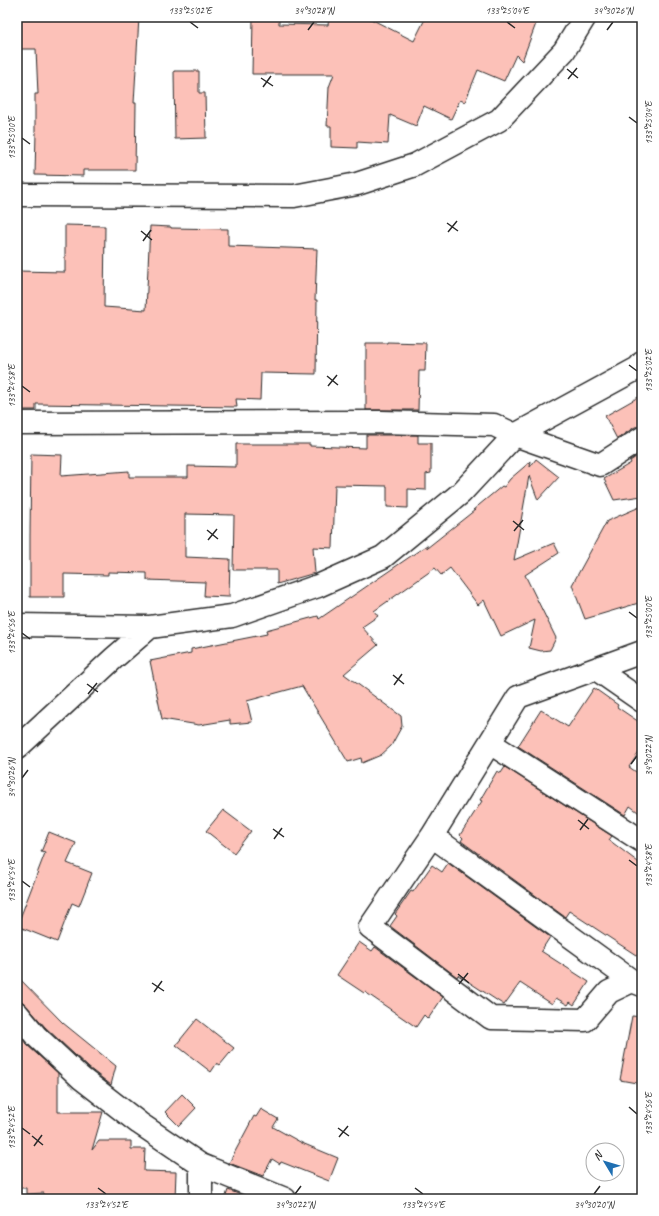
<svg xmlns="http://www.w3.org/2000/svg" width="659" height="1216" viewBox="0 0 659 1216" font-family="Caveat,sans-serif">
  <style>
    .building { fill: #fcc1b8; stroke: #2b2b2b }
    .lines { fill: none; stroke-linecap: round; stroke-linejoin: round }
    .minor-casing { stroke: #2b2b2b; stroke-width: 25 }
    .minor { stroke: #fff; stroke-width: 22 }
    .ticks { fill: none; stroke: #2b2b2b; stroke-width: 1.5 }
    .neatline { fill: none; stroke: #2b2b2b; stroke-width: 1.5 }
    .ticks-label { font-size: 10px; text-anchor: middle; fill: #2b2b2b }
  </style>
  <rect width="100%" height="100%" fill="#fff"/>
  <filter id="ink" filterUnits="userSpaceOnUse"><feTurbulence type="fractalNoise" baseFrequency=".025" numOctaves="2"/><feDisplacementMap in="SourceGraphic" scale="8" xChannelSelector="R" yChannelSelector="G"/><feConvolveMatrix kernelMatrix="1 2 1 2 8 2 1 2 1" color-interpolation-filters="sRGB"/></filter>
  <g filter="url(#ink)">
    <path class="building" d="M17,17h122l-5,86h2l-1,67h-52v6l-48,-1 1,-43h-1v-38h3l-2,-45h-19z
      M253,17h26v7l49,1 1,-8h38l47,24 12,-24h100l11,4 -15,40 -6,-6 -12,26 -26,-11 -13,32 -5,-2 -9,19 -27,-13 -8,20 -26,-11 -2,29 -31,-2v6l-26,-1v-21h-4l2,-39 5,-13h-82z
      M174,71h25v22h6l1,45 -31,1z
      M65,225l40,1 -1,81 42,3 4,-84 21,1v1l57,1v17l89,3 -2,51h2l-1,74 -55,-1 -1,27 -24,-1 1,8 -201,-3v6h-19v-139l48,1z
      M387,342l39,1 -1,28h-6l-1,39h-52v-67h21z
      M642,395v31l-7,1 -18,12 -12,-23z
      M366,435h52v8h13v30l-5,1v16l-18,-1v19l-21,-1v-21l-52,-1 -2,63 -20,-1 2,26 -38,11v-14h-44l1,-55 -49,-1v43l45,2 -1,38 -25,-1 1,-14 -58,-2v-7l-39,-1v3l-44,-1v23h-34v-61l1,-82 31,1 -1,21 68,-5v6h59v-11l48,1v-23h74v2l56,2z
      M642,453v43l-28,4 -10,-21 27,-16 -1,-2z
      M536,459l23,18 -21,23 -9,-24 -15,84 40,-17 5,10 -34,22 31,63 -6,12 -9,1 -12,-3 6,-28 -34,16 -17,-36 -6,5 -28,-37 -9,7 -6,-7 -61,43 4,5 -16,11 16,18 -34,29 57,42 1,10 -11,20 -10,9 -19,8 -1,-5 -13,4 -46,-76 -55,15 5,21 -22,2v-4l-31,5 -37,-6 -12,-58 41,-8v-4l76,-15 -1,-4 52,-14 1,3 108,-74v3l48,-38h-2l29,-24 2,1 6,-8 21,-18 -1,6z
      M642,506v96l-57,17 -13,-34 35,-64z
      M594,688l24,17 -1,2 25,17v24l-13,19 13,9v39l-12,-9 -5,9 -107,-69 23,-36 27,17z
      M505,767l107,69 -3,4 33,25v94l-73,-48 -4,6 -104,-76 2,-3 -3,-3 22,-34 -2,-1 17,-29 4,2z
      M223,810l28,21 -17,22 -28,-22z
      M49,832l27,11 -9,20 25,10 -13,33 -7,-3 -15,39 -40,-16 28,-73 -4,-1z
      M448,863l102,74 -9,14 48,31 -15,23 -4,-3 -2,3 -12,-7 -4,6 -32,-21 -16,22 -46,-30 -1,2 -67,-51 7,-10 -2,-2 16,-23 2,1 19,-27 10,7z
      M359,942l13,9 3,-4 68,50 -15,22 -4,-4 -8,12 -51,-35 -1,1 -27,-18z
      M17,976l46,47 53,43 -5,19 -22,-17 -44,-41 -19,-22 -4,-4h-5z
      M632,1016l10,1v67l-22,-4z
      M197,1019l37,29 -14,17 -3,-2 -6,9 -35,-27z
      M17,1033l10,12 31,28v39h45l-11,38 7,-9h32v8h14l-1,22 32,1 -1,27h-131v-6l-18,1v-6h-9z
      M182,1094l14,14 -17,18 -14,-14z
      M261,1109l17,10 -5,8 29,16 36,15 -9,23 -48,-19 -1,2 -8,-5 -9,17 -34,-13 25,-47 2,1z
      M228,1190l23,9h-26z"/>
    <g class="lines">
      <defs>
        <path id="minor" d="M17,195l277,1 63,-12 58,-19 84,-45 65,-69 21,-34
          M17,423l364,-1 113,3 21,10 85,30 42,-27
          M17,625l133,2
          M596,669l46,32
          M490,743l152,98
          M17,748l97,-90 36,-31 82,-11 86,-30 65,-29 78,-64 54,-58 123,-67 4,-5
          M432,836l200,145 10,4
          M632,981l-23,11 -24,28 -94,-2 -121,-91 62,-91 86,-139 124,-45
          M17,1013l19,23 45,42 58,45 62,42 84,34
          M201,1199v-34"/>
      </defs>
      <use href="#minor" class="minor-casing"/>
      <use href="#minor" class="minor"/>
    </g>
  </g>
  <path class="ticks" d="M190,22l8,6M507,22l8,6M308,30l6,-8M607,30l6,-8M567,69l11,9M261,78l12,8M568,79l9,-11M263,87l8,-11M629,117l8,6M22,138l8,6M447,223l11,8M141,231l11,9M448,232l9,-11M143,241l8,-11M629,365l8,6M327,376l11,9M22,386l8,6M328,386l9,-11M513,521l11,9M207,530l11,9M514,531l9,-11M208,540l9,-11M629,612l8,6M22,633l8,6M393,675l11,9M87,684l11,8M394,685l8,-11M88,694l9,-11M631,764l6,-8M22,778l6,-8M578,820l11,9M273,829l11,8M580,830l8,-11M274,839l8,-11M629,860l8,6M22,881l8,6M458,974l11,9M152,983l12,8M459,984l9,-11M154,992l8,-11M629,1107l8,7M22,1128l8,6M338,1128l11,8M32,1136l11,9M339,1137l9,-11M34,1146l8,-11M98,1188l8,6M415,1188l8,6M295,1194l6,-8M594,1194l6,-8"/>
  <rect width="659" height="1216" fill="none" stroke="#fff" stroke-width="44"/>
  <g transform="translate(605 1162) rotate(308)"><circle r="19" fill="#ffffff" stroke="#aaaaaa"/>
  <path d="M0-3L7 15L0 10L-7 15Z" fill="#1f6fb2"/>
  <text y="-6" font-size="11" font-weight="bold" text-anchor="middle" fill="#2b2b2b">N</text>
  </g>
  <rect x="22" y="22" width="615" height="1172" class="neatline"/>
  <g class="ticks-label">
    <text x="190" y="14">133°25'02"E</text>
    <text x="314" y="14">34°30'28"N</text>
    <text x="507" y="14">133°25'04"E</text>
    <text x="613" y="14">34°30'26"N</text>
    <text transform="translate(648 123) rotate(-90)" y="4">133°25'04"E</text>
    <text transform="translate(11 138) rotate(-90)" y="4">133°25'00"E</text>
    <text transform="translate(648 371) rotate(-90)" y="4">133°25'02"E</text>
    <text transform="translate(11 386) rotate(-90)" y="4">133°24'58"E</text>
    <text transform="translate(648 618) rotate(-90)" y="4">133°25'00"E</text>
    <text transform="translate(11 633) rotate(-90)" y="4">133°24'56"E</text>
    <text transform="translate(648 756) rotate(-90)" y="4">34°30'22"N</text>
    <text transform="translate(11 778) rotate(-90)" y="4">34°30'26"N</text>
    <text transform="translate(648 866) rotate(-90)" y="4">133°24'58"E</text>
    <text transform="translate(11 881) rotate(-90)" y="4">133°24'54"E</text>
    <text transform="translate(648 1114) rotate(-90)" y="4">133°24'56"E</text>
    <text transform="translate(11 1128) rotate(-90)" y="4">133°24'52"E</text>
    <text x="106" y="1208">133°24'52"E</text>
    <text x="295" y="1208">34°30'22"N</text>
    <text x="423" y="1208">133°24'54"E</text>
    <text x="594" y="1208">34°30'20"N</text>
  </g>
</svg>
